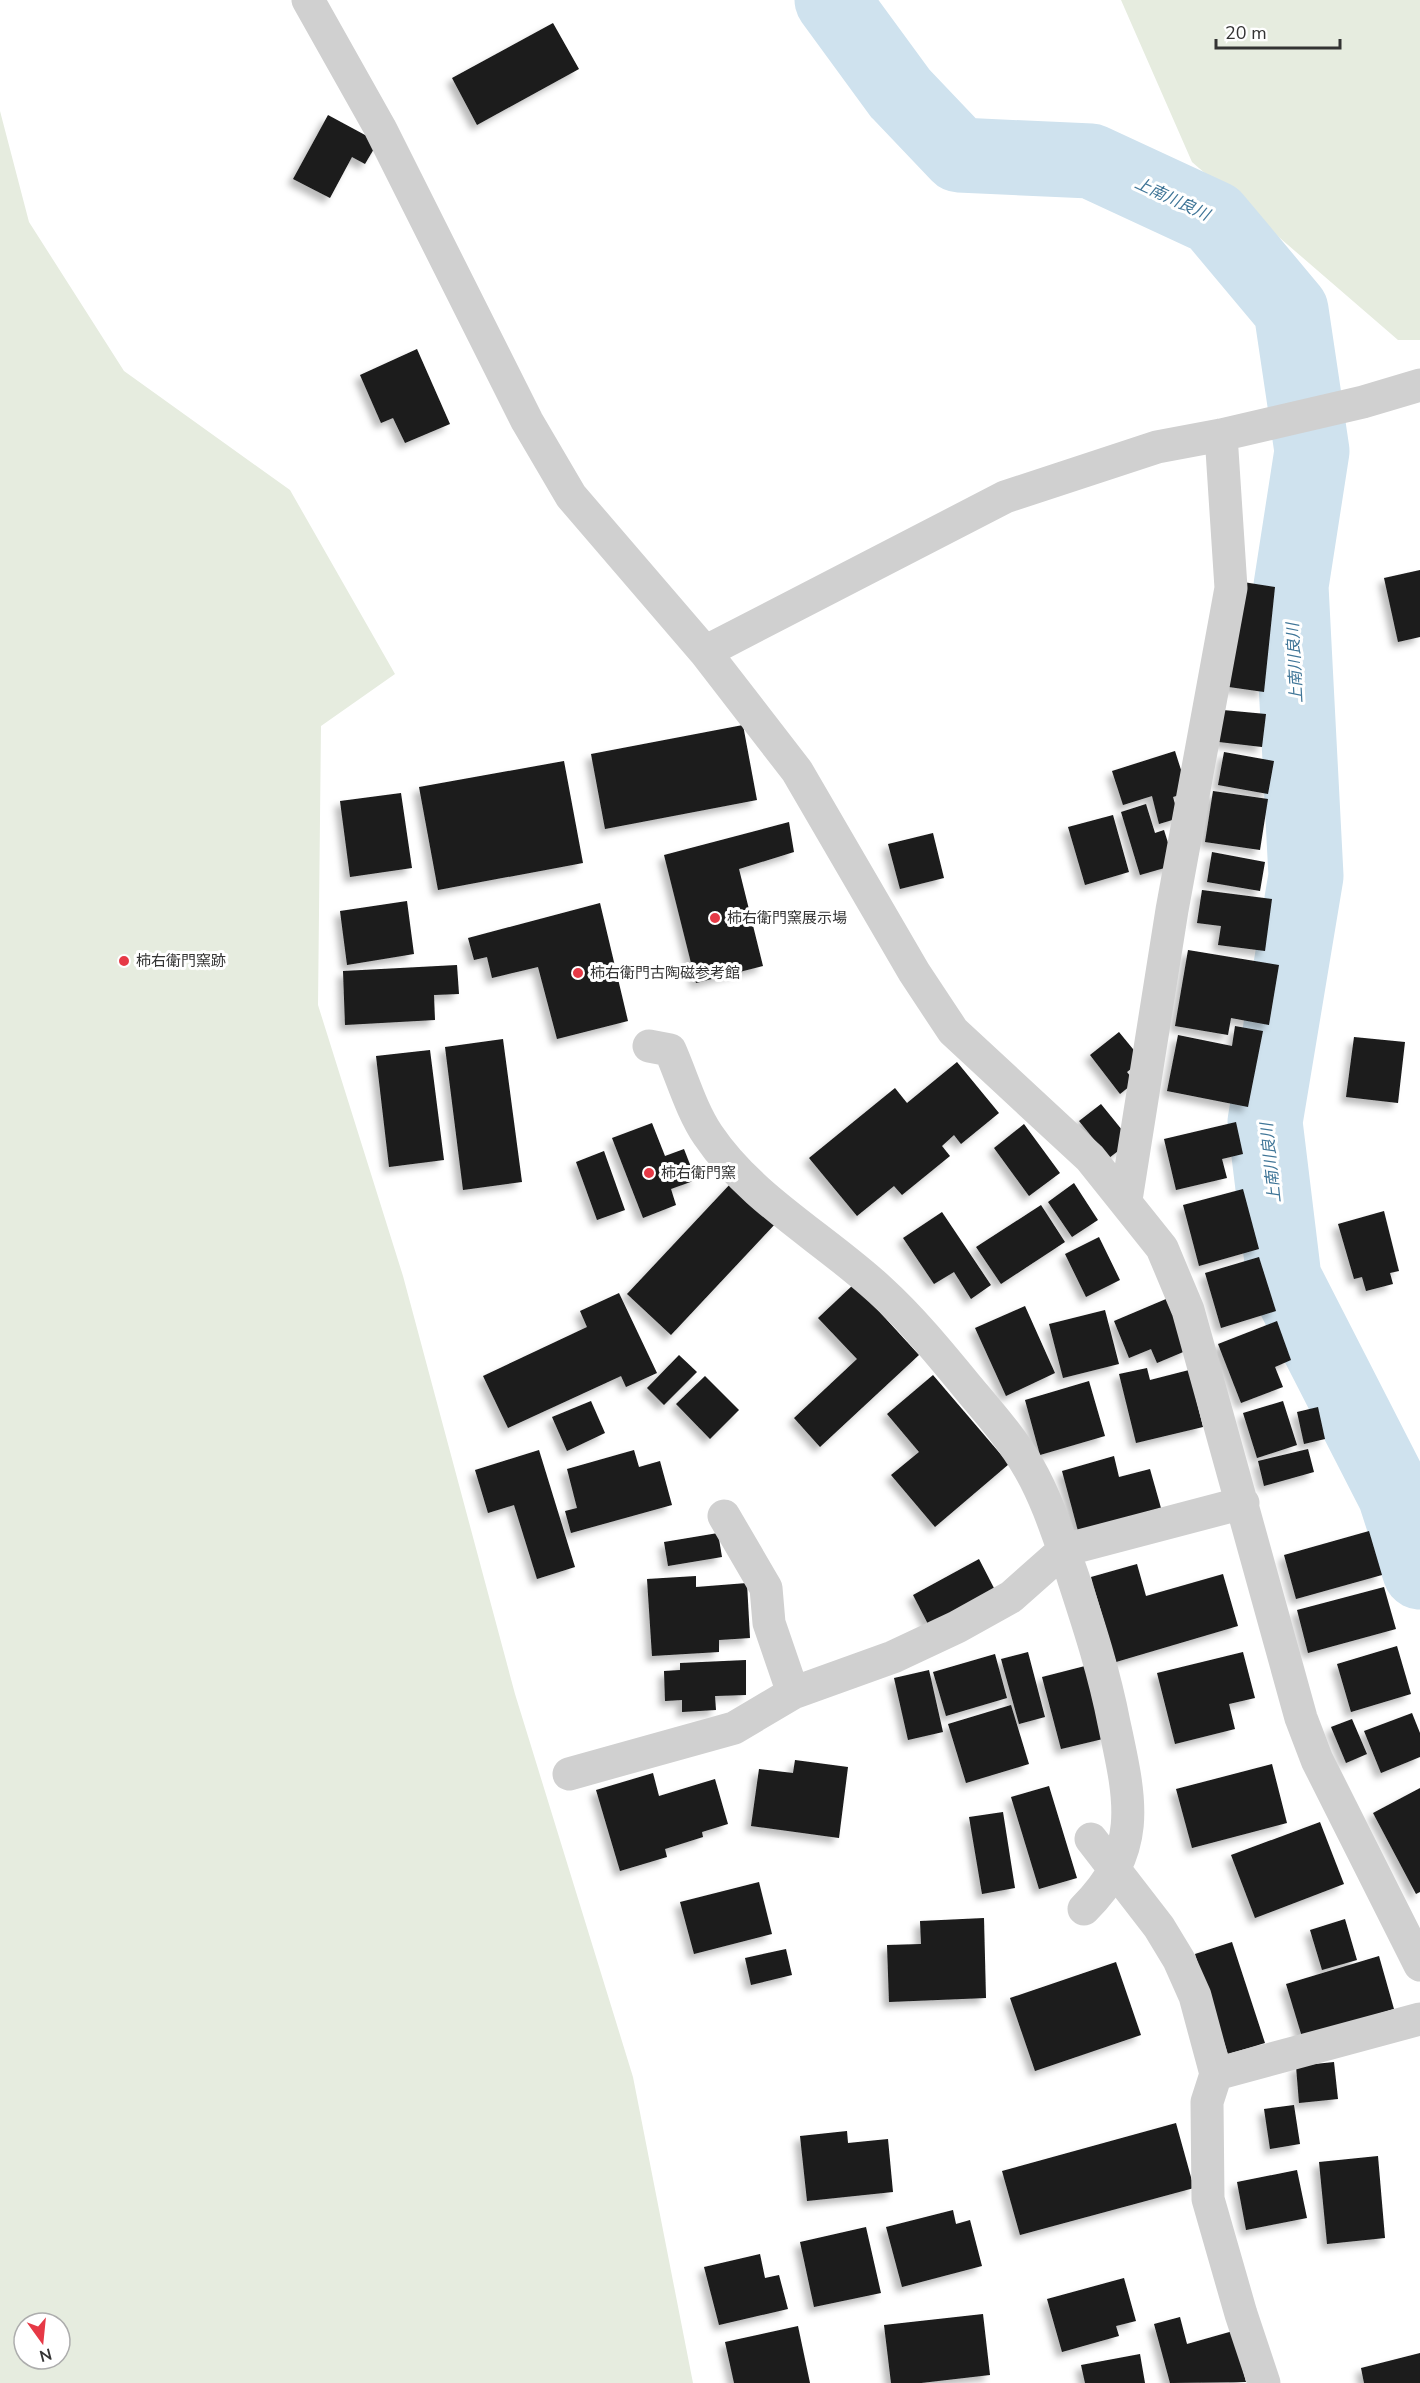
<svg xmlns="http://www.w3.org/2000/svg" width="1420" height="2383" viewBox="0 0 1420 2383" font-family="'Nunito Sans','Noto Sans JP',sans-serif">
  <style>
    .green { fill: #e6ecdf; fill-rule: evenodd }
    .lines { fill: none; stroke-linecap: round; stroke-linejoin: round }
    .river { stroke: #cfe2ee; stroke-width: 75 }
    .building { fill: #1a1a1a; filter: url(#shadow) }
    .street { stroke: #d0d0d0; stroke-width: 33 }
    .poi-dot { fill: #e63946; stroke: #fff; stroke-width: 2 }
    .labels { text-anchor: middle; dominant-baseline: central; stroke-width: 6; stroke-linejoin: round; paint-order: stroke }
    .poi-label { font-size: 15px; fill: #333; stroke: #fff; text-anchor: start }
    .water-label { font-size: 16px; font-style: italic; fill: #3f7597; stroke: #fff }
  </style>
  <defs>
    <filter id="shadow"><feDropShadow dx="-5.5" dy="5.5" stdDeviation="3" flood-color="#0004"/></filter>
  </defs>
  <rect width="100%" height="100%" fill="#fff"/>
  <path class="green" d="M1121,0h299v340h-22l-206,-178z
    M0,111l29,111 95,149 166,119 105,184 -74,52 -3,279 85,271 112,418 118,383 60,306h-693zM24,2323h36v36h-36z"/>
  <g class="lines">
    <path class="river" d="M832,0l68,93 59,62 132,6 123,57 77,92 21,141 -21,135 15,290 -41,246 19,156 111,217 25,77"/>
  </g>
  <path class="building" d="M553,23l26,46 -102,56 -25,-47z
    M328,115l50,27 -13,22 -13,-7 -22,41 -37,-19z
    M417,349l33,75 -45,19 -12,-25 -12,5 -21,-48z
    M1420,570v67l-22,5 -14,-64z
    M1243,582l32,5 -11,105 -35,-5z
    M1223,710l43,4 -4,33 -43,-5z
    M743,725l14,75 -152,29 -14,-75z
    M1175,751l13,41 -15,5 6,21 -20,6 -7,-28 -29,9 -11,-34z
    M1224,752l50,9 -6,33 -50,-9z
    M564,761l19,102 -145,27 -19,-103z
    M1213,791l55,8 -8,51 -55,-8z
    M401,793l11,75 -62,9 -10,-76z
    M1146,804l9,29 9,-3 11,35 -35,10 -19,-63z
    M1113,815l16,57 -44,13 -17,-58z
    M789,822l5,30 -55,17 24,97 -67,17 -32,-128z
    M933,833l11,45 -44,11 -12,-45z
    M1212,852l53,10 -5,29 -53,-9z
    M1202,890l70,9 -7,52 -47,-6 3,-19 -24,-3z
    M407,901l7,53 -67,11 -7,-54z
    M600,903l28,118 -71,18 -19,-72 -46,11 -5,-21 -13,3 -6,-22z
    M1188,950l91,15 -10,60 -38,-7 -3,17 -53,-9z
    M457,965l2,29 -25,1 1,25 -90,5 -2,-54z
    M1235,1026l28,5 -15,76 -81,-16 11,-56 54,11z
    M1119,1032l23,28 -15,12 8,10 -15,12 -30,-39z
    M1354,1037l51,5 -7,61 -52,-6z
    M503,1039l19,143 -59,8 -18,-143z
    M430,1050l14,110 -55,7 -13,-111z
    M957,1062l42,51 -38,31 -7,-9 -12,11 8,10 -48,39 -8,-9 -37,30 -48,-58 86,-70 12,15z
    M1101,1104l30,37 -22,17 -30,-37z
    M1236,1122l7,32 -21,5 5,19 -51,12 -12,-51z
    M652,1123l13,33 19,-7 12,31 -25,9 5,16 -33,13 -31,-80z
    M1024,1124l36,49 -31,23 -35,-48z
    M604,1151l21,59 -28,10 -21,-58z
    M733,1181l44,41 -106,113 -44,-41z
    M1074,1183l24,37 -26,17 -24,-35z
    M1243,1189l16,60 -60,17 -16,-61z
    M1041,1205l24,37 -64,42 -25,-37z
    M1384,1211l15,60 -9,2 3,11 -27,7 -4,-14 -8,2 -16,-55z
    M942,1212l49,73 -20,14 -17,-27 -20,12 -31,-46z
    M1099,1237l21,43 -34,17 -21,-43z
    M1259,1257l17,54 -55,17 -16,-55z
    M854,1284l65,71 -99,92 -26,-29 63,-59 -39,-41z
    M619,1293l38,80 -31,14 -5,-11 -113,52 -25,-52 104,-49 -7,-16z
    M1166,1299l22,51 -31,13 -6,-14 -22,9 -15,-37z
    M1025,1306l30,67 -49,23 -31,-68z
    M1105,1310l14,54 -56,14 -14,-54z
    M1277,1321l14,39 -16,7 8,20 -42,16 -23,-59z
    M679,1355l18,17 -33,33 -17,-17z
    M1147,1368l3,12 39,-10 14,57 -67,16 -17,-69z
    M933,1375l76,89 -74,63 -44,-52 28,-23 -32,-38z
    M705,1376l34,34 -29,29 -34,-35z
    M1089,1381l16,55 -65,19 -15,-55z
    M591,1401l14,32 -38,18 -15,-34z
    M1283,1401l14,44 -40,13 -14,-45z
    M1318,1407l7,32 -21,5 -7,-32z
    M1308,1449l6,23 -50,14 -6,-25z
    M539,1450l36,117 -38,12 -23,-74 -26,8 -13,-43z
    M634,1450l5,17 21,-6 12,44 -101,28 -6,-22 12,-3 -10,-39z
    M1114,1456l5,21 31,-8 11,39 -83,23 -16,-60z
    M1369,1531l13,44 -86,24 -12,-44z
    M718,1533l4,24 -54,9 -4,-24z
    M979,1559l16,31 -66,36 -16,-31z
    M1137,1564l9,32 77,-22 15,52 -122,36 -25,-85z
    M696,1576v11l51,-4 3,55 -31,2v12l-67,4 -5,-77z
    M1384,1587l12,42 -88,24 -11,-43z
    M1397,1646l14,48 -60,18 -14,-48z
    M1028,1652l17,65 -26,7 -18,-65z
    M1243,1652l12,46 -26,6 6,25 -60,15 -18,-71z
    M995,1654l12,44 -61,18 -13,-44z
    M746,1660v35l-31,1 1,14 -34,2v-12l-17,1 -1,-30 16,-1v-7z
    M1085,1666l22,72 -46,11 -19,-72z
    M929,1670l14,62 -35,8 -14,-62z
    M1011,1705l18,59 -63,19 -18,-59z
    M1412,1713l8,20v24l-39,16 -17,-42z
    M1352,1719l15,35 -21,9 -15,-36z
    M795,1760l53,7 -9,71 -88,-12 8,-57 34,4z
    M1272,1764l15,59 -95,25 -16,-59z
    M653,1773l6,23 56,-17 13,45 -26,8 1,5 -38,12 2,8 -47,14 -24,-81z
    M1049,1786l28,92 -38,11 -28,-92z
    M1420,1788v104l-4,2 -43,-81z
    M1003,1812l12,76 -33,6 -13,-77z
    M1320,1822l24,62 -89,34 -24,-63z
    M759,1882l13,52 -78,20 -14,-52z
    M984,1918l2,80 -97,4 -2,-57 34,-1 -1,-23z
    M1345,1919l12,41 -35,10 -12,-40z
    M1232,1942l33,101 -37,11 -33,-100z
    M786,1949l6,26 -41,10 -6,-27z
    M1379,1956l15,53 -92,28 -16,-53z
    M1116,1962l25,73 -106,36 -25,-73z
    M1334,2062l4,37 -39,4 -3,-37z
    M1294,2105l6,39 -30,5 -6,-40z
    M1176,2123l18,65 -174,47 -18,-64z
    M847,2131l1,12 40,-4 5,53 -86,9 -7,-65z
    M1378,2156l7,82 -58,6 -8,-82z
    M1297,2170l10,48 -61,12 -9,-48z
    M953,2210l3,14 14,-4 12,46 -80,21 -16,-60z
    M866,2227l15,66 -67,14 -14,-65z
    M760,2254l5,24 14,-3 9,34 -69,16 -15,-58z
    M1124,2278l12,43 -20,5 3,10 -57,16 -15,-53z
    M983,2314l7,61 -69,8h-30l-7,-58z
    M1180,2317l7,27 46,-13 13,51 -76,1 -16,-59z
    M798,2326l12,57h-76l-9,-41z
    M1420,2353v30h-56l-3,-15z
    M1140,2354l5,29h-60l-4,-18z"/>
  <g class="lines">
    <path class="street" d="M308,0l72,128 147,293 44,75 134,156 92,119 117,201 39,59 137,127 72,90 26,62 113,408 16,42 103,205
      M705,652l300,-155 152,-50 64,-12 142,-33 57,-17
      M649,1046l21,4c12,27 21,60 38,85 43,64 116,103 172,155 33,30 62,66 90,100 21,25 43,50 59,78 19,33 30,70 43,106 16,49 32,97 42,149 16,75 30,127 -30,186
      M1126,1200l46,-290 59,-322 -10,-153
      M724,1516l42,72 3,35 24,70
      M569,1774l165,-46 59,-35 100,-36 64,-30 54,-30 53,-47 179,-47
      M1091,1839l68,88 20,33 16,36 21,78 -9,28 1,97 33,115 23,69
      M1216,2074l204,-55"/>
  </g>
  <g class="poi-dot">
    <circle cx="715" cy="918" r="6"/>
    <circle cx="124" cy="961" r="6"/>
    <circle cx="578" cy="973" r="6"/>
    <circle cx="649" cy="1173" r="6"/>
  </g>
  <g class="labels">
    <g class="poi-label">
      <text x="727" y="918">柿右衛門窯展示場</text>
      <text x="136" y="961">柿右衛門窯跡</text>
      <text x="590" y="973">柿右衛門古陶磁参考館</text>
      <text x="661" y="1173">柿右衛門窯</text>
    </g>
    <g class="water-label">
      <text transform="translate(1172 199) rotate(25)">上南川良川</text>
      <text transform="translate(1295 663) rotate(-93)">上南川良川</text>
      <text transform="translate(1271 1163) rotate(-96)">上南川良川</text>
    </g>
  </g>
  <g transform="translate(42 2341) rotate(165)"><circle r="28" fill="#ffffff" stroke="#adadad" stroke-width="1.5"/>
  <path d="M0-4.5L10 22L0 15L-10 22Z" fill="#e63946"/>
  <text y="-9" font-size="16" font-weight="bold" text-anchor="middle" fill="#333333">N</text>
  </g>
  <path d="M1216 39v9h124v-9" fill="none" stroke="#333333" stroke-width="3"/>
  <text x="1225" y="39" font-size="18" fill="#333333" stroke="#ffffff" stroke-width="4.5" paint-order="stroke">20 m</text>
</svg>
